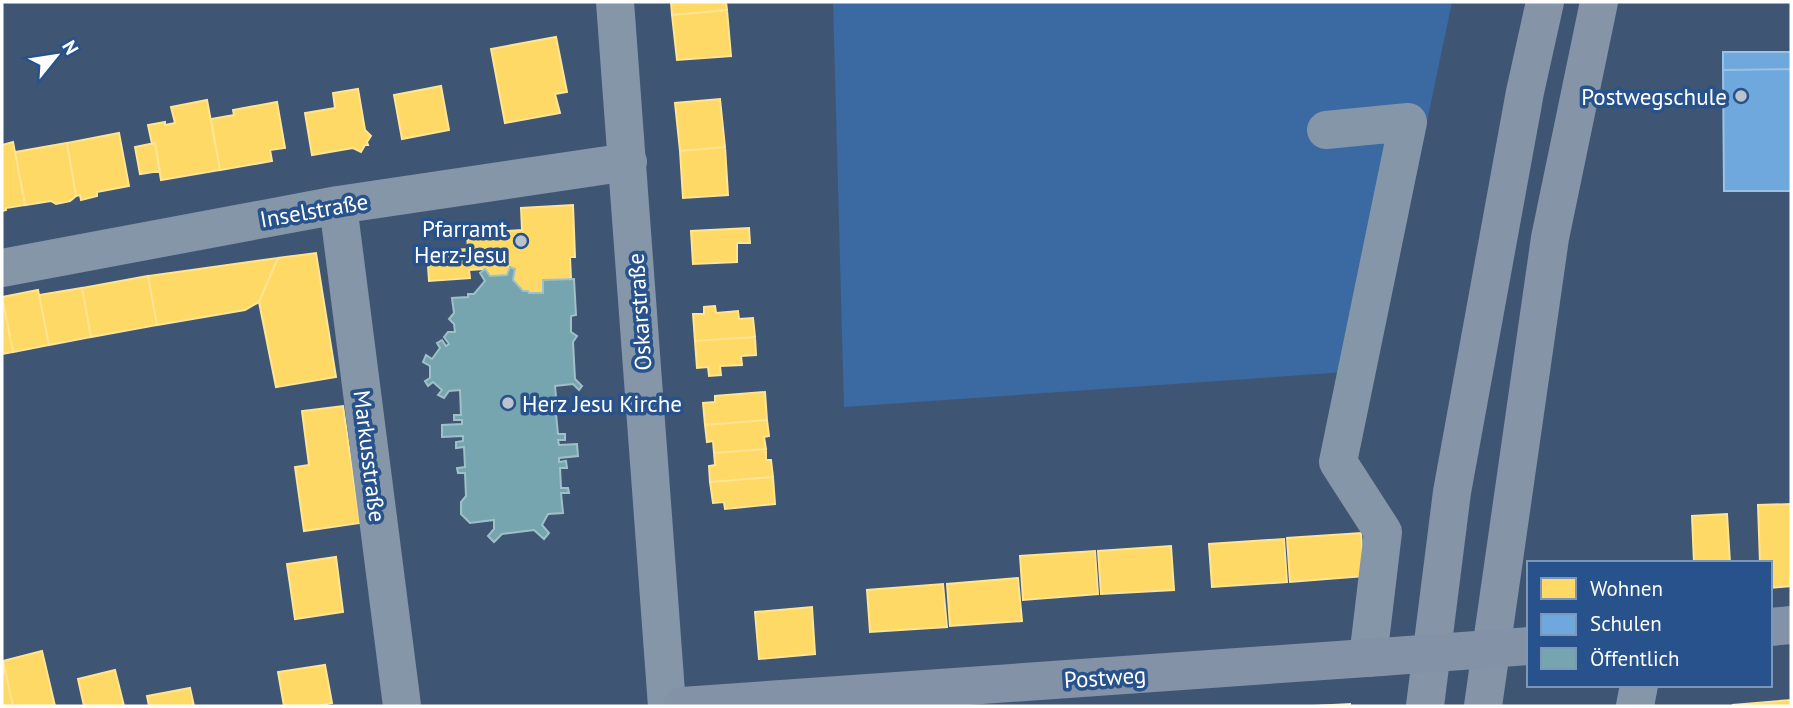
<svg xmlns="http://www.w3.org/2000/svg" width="1793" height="708" viewBox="0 0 1793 708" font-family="'PT Sans',sans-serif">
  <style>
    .green { fill: #3b69a1 }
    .homes { fill: #ffd966; stroke: #ffe494; stroke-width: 2 }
    .schools { fill: #6fa8dc; stroke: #9ac2e6; stroke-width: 2 }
    .public { fill: #76a5af; stroke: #9fc0c7; stroke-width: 2 }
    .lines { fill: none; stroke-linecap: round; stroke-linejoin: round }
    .minor { stroke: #8596a9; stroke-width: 38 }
    .major { stroke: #8492a7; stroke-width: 38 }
    .highway { stroke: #8594a7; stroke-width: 38 }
    .major-bridge { stroke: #8492a7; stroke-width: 38 }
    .poi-dot { fill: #bbc4ce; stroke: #27528b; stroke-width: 2.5 }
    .labels { text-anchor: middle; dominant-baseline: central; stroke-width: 7; stroke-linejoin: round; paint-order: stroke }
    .poi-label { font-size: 23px; fill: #fff; stroke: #27528b; text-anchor: end }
    .street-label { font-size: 23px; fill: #fff; stroke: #27528b }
  </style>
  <rect width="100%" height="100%" fill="#3e5674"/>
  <path class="green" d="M833,2h619l-77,368 -531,37z"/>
  <path class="homes" d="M671,2h55l1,8 -55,5z
    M727,10l4,46 -54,4 -5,-45z
    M556,37l11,55 -12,2 5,19 -55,10 -14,-74z
    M441,86l8,44 -47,9 -8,-44z
    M358,89l7,41 6,6 -4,6 1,3h-3l-4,7 -8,-4 -41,7 -7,-42 30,-5 -2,-15z
    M720,99l5,48 -45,4 -5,-48z
    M207,100l13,70 -59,10 -6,-37 -3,1 -4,-19 17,-3v3l10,-2 -4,-16z
    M277,102l8,46 -15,2 2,11 -52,9 -9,-51 23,-4 -1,-5z
    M119,133l10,53 -32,6v4l-16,4 -1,-5 -4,1 -9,-53z
    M13,142l12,63 -19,3v2l-4,1v-66z
    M67,143l9,53 -6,5 -14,3 -5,-3 -26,4 -10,-53z
    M155,143l5,28 -20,3 -5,-27z
    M725,147l3,48 -45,3 -3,-47z
    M573,205l2,52h-5l1,22 -28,1v13h-14l-1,-2h-5l-10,-11 2,-11 -5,-2 -3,8 -17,1 -5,-7 -16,1 1,8 -41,3 -2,-29 41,-3 -1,-15 55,-4 -1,-22z
    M749,228l1,15h-13v19l-44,2 -2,-33z
    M316,253l20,124 -60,10 -17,-85 19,-44z
    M278,258l-19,44 -14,8 -88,15 -9,-49z
    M148,276l9,49 -66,12 -9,-49z
    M82,288l9,49 -42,8 -10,-50z
    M38,290l11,55 -36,7 -11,-55z
    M2,297l11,55 -11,2z
    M715,306l1,7 22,-2 1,8 14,-1 2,19 -60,4 -2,-27h11v-7z
    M755,337l1,18 -15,1 1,9 -22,1 1,9 -12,1 -1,-9 -11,1 -2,-27z
    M765,392l2,28 -62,5 -2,-22 12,-1v-6z
    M343,406l17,117 -56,8 -9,-64 14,-2 -7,-54z
    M767,420l2,16 -5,1 2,12 -52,4 -1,-12 -6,1 -2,-17z
    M766,449v11h5l2,17 -63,5 -1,-16 6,-1 -1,-12z
    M773,477l2,27 -50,5 -1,-7 -11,1 -3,-21z
    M1791,504v82l-21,2v-25h-10l-2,-58z
    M1727,514l3,49h-36l-2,-47z
    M1361,533l3,43 -74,6 -3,-44z
    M1284,539l3,43 -75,5 -3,-43z
    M1171,546l3,44 -73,4 -3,-43z
    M1095,551l3,43 -75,6 -3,-44z
    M336,557l7,55 -48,7 -8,-55z
    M1018,578l4,43 -72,5 -3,-42z
    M943,584l4,43 -77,5 -3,-42z
    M812,607l3,47 -56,5 -4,-47z
    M42,651l13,55h-42l-10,-45z
    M3,661l10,45h-11v-33l2,-1z
    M325,665l7,38 -14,3h-34l-6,-34z
    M115,670l9,36h-40l-6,-27z
    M190,688l4,18h-45l-2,-10z
    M1791,700v6h-58v-1z
    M1350,704v2h-37z"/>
  <path class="schools" d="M1723,52h68v17l-68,1z
    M1791,69v122h-67l-1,-121z"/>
  <path class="public" d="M510,267l5,2 -2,11 10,11h5l1,2h14v-13l31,-1 2,36 -5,1v16l6,4 -4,6 2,37 7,7 -3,4 -6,-6 -18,2 2,22 6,-1 1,6 -8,1 2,20h7v6h-7l1,5 18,-1 1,12 -19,2v4l7,-1 1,7h-7l1,20h7l1,5h-8l2,20 -15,1 -6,11 7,8 -5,6 -10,-9 -32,4 -8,8 -6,-6 6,-7v-9l-24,3 -9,-9v-12l5,-6 -1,-23h-7l-1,-5 8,-1 -1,-20 -8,1v-6l7,-1v-5l-21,1v-12l20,-1v-4h-8v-5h7l-1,-25 -11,1 -5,7 -6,-3 4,-5 -9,-8 -5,4 -3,-5 5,-3v-12l-7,-4 3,-7 6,4 8,-11 -3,-5 5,-3 4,6 3,-2 -5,-7 4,-5h7l-1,-8 -5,-5 5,-6 -2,-15 16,-1v-3h6l11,-13 -5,-8 5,-4 5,7 17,-1z"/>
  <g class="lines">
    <path class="minor" d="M615,2l52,704
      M1326,130l82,-8 -70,340 45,70 -15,126
      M338,205l64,501
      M2,268l336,-63 290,-43
      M1635,706l4,-21"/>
    <path class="major" d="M1770,627l21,-2
      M682,706l699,-49"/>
    <path class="highway" d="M1425,706l27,-214 73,-400 20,-90
      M1483,706l67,-468 49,-236"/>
    <path class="major-bridge" d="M1381,657l148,-11"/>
  </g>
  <g class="poi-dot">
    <circle cx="1741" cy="96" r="7"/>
    <circle cx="521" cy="241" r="7"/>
    <circle cx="508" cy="403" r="7"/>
  </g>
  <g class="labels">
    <g class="poi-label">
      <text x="1727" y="96">Postwegschule</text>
      <text x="507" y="228">Pfarramt<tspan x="507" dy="26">Herz-Jesu</tspan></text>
      <text x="522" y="403" text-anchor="start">Herz Jesu Kirche</text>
    </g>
    <g class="street-label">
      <text transform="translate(314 210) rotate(-10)">Inselstraße</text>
      <text transform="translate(639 312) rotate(-94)">Oskarstraße</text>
      <text transform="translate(370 456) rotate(83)">Markusstraße</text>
      <text transform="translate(1105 677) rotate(-4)">Postweg</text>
    </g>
  </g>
  <rect width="1793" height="708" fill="none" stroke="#ffffff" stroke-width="7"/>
  <rect x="1527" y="561" width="245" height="126" fill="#27528b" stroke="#7d97b9" stroke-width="2"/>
  <rect x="1541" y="578" width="35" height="21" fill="#ffd966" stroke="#7d97b9" stroke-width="2"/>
  <text x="1590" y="596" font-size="21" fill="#ffffff">Wohnen</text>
  <rect x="1541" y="614" width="35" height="21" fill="#6fa8dc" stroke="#7d97b9" stroke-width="2"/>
  <text x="1590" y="631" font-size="21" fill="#ffffff">Schulen</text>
  <rect x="1541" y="648" width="35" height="21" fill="#76a5af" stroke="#7d97b9" stroke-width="2"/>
  <text x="1590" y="666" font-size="21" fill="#ffffff">Öffentlich</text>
  <g transform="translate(56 56) rotate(60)" stroke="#27528b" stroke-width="5" paint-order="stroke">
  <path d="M0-5L12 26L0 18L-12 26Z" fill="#ffffff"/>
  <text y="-10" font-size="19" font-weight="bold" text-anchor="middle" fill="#ffffff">N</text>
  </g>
</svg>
